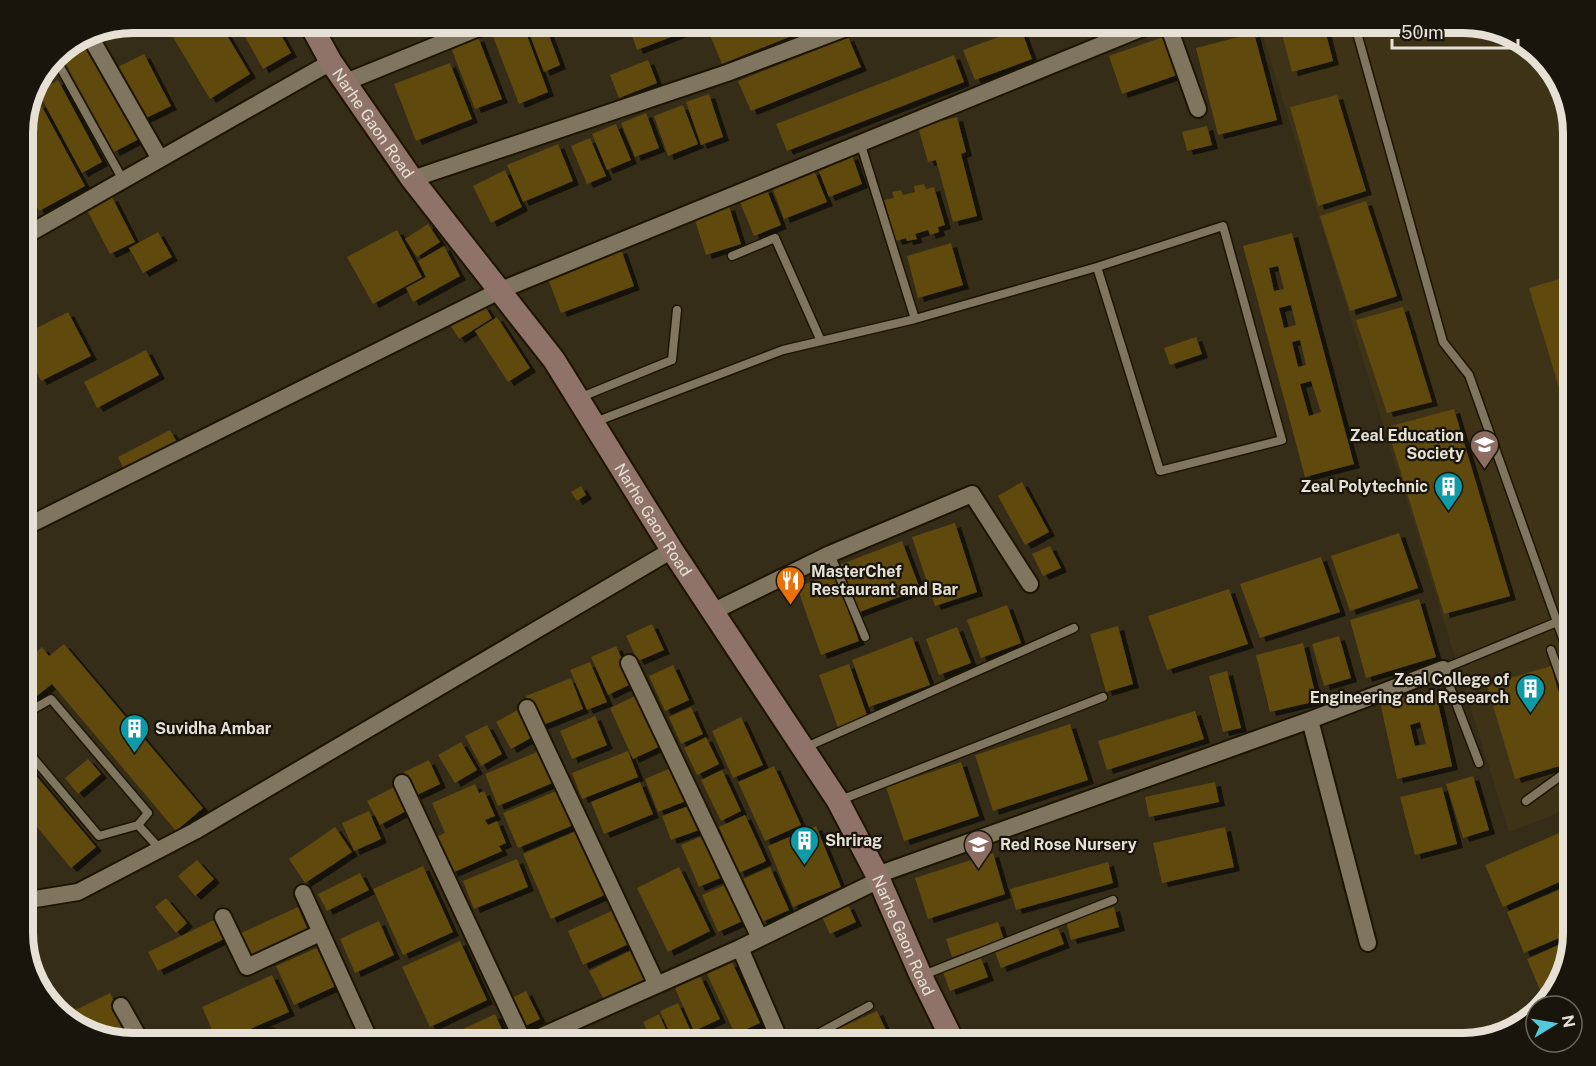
<svg xmlns="http://www.w3.org/2000/svg" width="1596" height="1066" viewBox="0 0 1596 1066" font-family="'Public Sans',sans-serif">
  <style>
    .built { fill: #3f3317 }
    .building { fill: #5e490f; fill-rule: evenodd; filter: url(#shadow) }
    .lines { fill: none; stroke-linecap: round; stroke-linejoin: round }
    .lane-casing { stroke: #1d1502; stroke-width: 11 }
    .street-casing { stroke: #1d1502; stroke-width: 20 }
    .secondary-casing { stroke: #1d1502; stroke-width: 26 }
    .lane { stroke: #80765f; stroke-width: 8 }
    .street { stroke: #80765f; stroke-width: 16 }
    .secondary { stroke: #8f7369; stroke-width: 22 }
    .labels { text-anchor: middle; dominant-baseline: central; stroke-width: 4.5; stroke-linejoin: round; paint-order: stroke }
    .street-label { font-size: 16px; fill: #e6e1d4; stroke: #19150c }
    .poi-label { font-size: 16px; font-weight: bold; fill: #e6e1d4; stroke: #19150c; text-anchor: start }
    .rim { fill: none; stroke: #e6e1d4; stroke-width: 8 }
  </style>
  <defs>
    <filter id="shadow"><feDropShadow dx="6" dy="4" stdDeviation="0" flood-color="#0009"/></filter>
  </defs>
  <rect width="100%" height="100%" fill="#352d18"/>
  <path class="built" d="M1259,23h204l62,18 37,43 11,49v674l-64,25z"/>
  <path class="building" d="M164,22h55l31,52 -40,25z
    M237,22h37l17,31 -28,16z
    M437,22h36l-30,15z
    M522,22l26,70 -29,12 -27,-70z
    M533,22h11l16,43 -16,7 -18,-47z
    M627,22h53l4,10 -47,18z
    M740,22h78l1,3 -97,39 -12,-29z
    M1104,22h30l-26,12z
    M1279,22h44l10,39 -41,11z
    M1021,29l11,30 -57,21 -12,-30z
    M1254,33l23,87 -59,15 -22,-87z
    M83,36l56,103 -25,13 -55,-100z
    M1166,36l14,38 -58,20 -13,-38z
    M478,37l24,62 -27,10 -24,-61z
    M848,37l13,30 -110,44 -13,-30z
    M144,54l27,52 -29,14 -26,-52z
    M954,55l10,27 -177,69 -11,-27z
    M648,60l9,23 -38,15 -9,-23z
    M450,63l22,56 -56,22 -22,-57z
    M58,80l44,82 -20,11 -44,-81z
    M709,94l14,43 -22,8 -15,-43z
    M1337,95l29,96 -48,15 -28,-99z
    M40,103l45,83 -46,25 -16,-30v-55l8,-18z
    M683,105l15,39 -30,12 -14,-40z
    M646,113l13,35 -24,9 -14,-34z
    M957,117l9,35 -5,2 16,62 -24,6 -17,-62 -8,2 -10,-35z
    M616,124l15,36 -24,10 -15,-36z
    M1207,126l5,19 -25,6 -5,-19z
    M590,138l16,38 -19,8 -16,-38z
    M558,144l15,37 -50,21 -16,-37z
    M852,155l10,29 -33,13 -11,-28z
    M505,170l17,37 -31,16 -18,-37z
    M814,170l13,32 -43,17 -12,-32z
    M924,184l2,5 8,-2 11,38 -7,2 1,5 -9,3 -2,-5 -13,4 2,5 -10,2 -1,-3 -10,3 -12,-41 10,-2 -2,-6 9,-2 2,5 12,-3 -1,-6z
    M766,188l15,37 -27,11 -15,-36z
    M112,197l23,45 -25,12 -23,-44z
    M1366,201l31,95 -47,15 -30,-95z
    M729,206l12,38 -35,11 -12,-38z
    M428,224l12,18 -23,15 -12,-18z
    M397,230l25,47 -49,27 -26,-47z
    M158,232l14,25 -29,16 -14,-25z
    M1292,233l62,231 -49,13 -62,-231zM1278,266l6,23 -10,2 -5,-23zM1291,305l5,20 -12,3 -5,-20zM1300,340l6,25 -8,2 -6,-25zM1311,381l10,31 -12,4 -9,-32z
    M951,243l12,42 -45,13 -11,-42z
    M444,246l16,30 -47,26 -7,-14 20,-11 -8,-16z
    M621,249l13,37 -73,27 -14,-37z
    M1573,275v148l-3,1 -41,-136z
    M484,305l8,13 -33,21 -8,-13z
    M1403,307l29,95 -45,11 -31,-93z
    M68,312l23,44 -50,25 -18,-36v-10z
    M497,317l33,51 -22,14 -33,-51z
    M1196,337l6,17 -32,11 -6,-17z
    M146,350l13,25 -62,33 -13,-26z
    M1454,409l56,187 -66,18 -57,-187z
    M170,430l7,12 -53,28 -6,-13z
    M1022,482l27,50 -24,13 -27,-49z
    M581,486l5,9 -9,6 -6,-9z
    M955,523l22,69 -42,14 -23,-69z
    M1399,533l19,55 -68,23 -19,-55z
    M902,541l18,48 -63,24 -18,-48z
    M1050,546l11,22 -18,8 -11,-22z
    M1321,557l19,55 -80,26 -20,-54z
    M835,573l24,68 -38,14 -24,-68z
    M1229,589l19,55 -81,26 -19,-54z
    M1419,599l17,58 -70,21 -16,-58z
    M1007,605l14,38 -40,15 -14,-38z
    M652,624l12,26 -26,11 -12,-25z
    M1118,626l15,58 -27,8 -16,-58z
    M957,627l14,36 -32,12 -13,-36z
    M1339,636l12,42 -27,8 -12,-42z
    M912,637l18,48 -61,22 -17,-47z
    M1303,643l14,58 -47,11 -14,-57z
    M64,644l139,164 -27,23 -124,-147 -19,15 -6,-7 -4,3v-31l19,-17 7,9z
    M616,646l17,37 -25,12 -17,-38z
    M590,662l17,40 -20,8 -17,-40z
    M849,664l19,54 -30,10 -19,-53z
    M673,665l16,35 -24,11 -16,-35z
    M1551,666l22,75v21l-58,17 -28,-94z
    M1227,671l14,57 -18,4 -14,-56z
    M571,678l12,31 -45,18 -12,-31z
    M1435,690l17,76 -55,13 -17,-77zM1420,722l6,22 -11,2 -5,-21z
    M641,693l24,51 -32,15 -23,-51z
    M691,707l12,27 -22,10 -12,-27z
    M521,708l15,27 -25,14 -15,-27z
    M1195,711l9,28 -97,31 -9,-29z
    M595,716l12,29 -35,14 -12,-28z
    M741,717l22,48 -30,13 -21,-47z
    M1070,724l18,56 -95,31 -18,-56z
    M487,725l15,29 -21,12 -16,-30z
    M706,737l13,27 -22,11 -13,-27z
    M461,742l16,28 -22,13 -17,-28z
    M544,749l13,32 -59,25 -13,-32z
    M628,751l10,26 -56,22 -10,-26z
    M88,759l13,15 -23,20 -13,-16z
    M23,760l73,87 -25,21 -48,-58z
    M429,760l11,24 -25,12 -11,-24z
    M961,762l18,54 -75,25 -18,-54z
    M774,766l27,59 -36,16 -27,-59z
    M673,767l13,34 -28,11 -13,-33z
    M722,770l19,41 -20,10 -20,-41z
    M1473,776l16,54 -26,8 -17,-54z
    M640,782l13,32 -49,20 -13,-32z
    M1215,782l4,20 -70,15 -4,-20z
    M475,784l4,9 5,-2 11,25 -10,4 3,5 9,-4 9,22 -7,3 3,5 -50,22 -16,-36 9,-4 -13,-30z
    M396,786l12,24 -28,15 -13,-24z
    M1442,787l15,57 -42,11 -15,-58z
    M561,789l15,35 -58,24 -15,-35z
    M691,805l8,25 -28,10 -9,-24z
    M369,811l12,28 -27,12 -12,-28z
    M745,815l21,46 -27,12 -20,-46z
    M816,826l25,61 -48,20 -25,-61z
    M335,827l17,25 -47,31 -16,-24z
    M1225,827l9,40 -72,16 -9,-40z
    M1573,827v49l-70,31 -18,-42z
    M581,829l28,64 -58,26 -28,-65z
    M702,836l18,42 -21,9 -18,-42z
    M993,853l12,41 -77,25 -13,-41z
    M517,859l11,28 -54,22 -11,-28z
    M197,860l17,19 -19,17 -17,-20z
    M1108,862l5,21 -97,27 -6,-21z
    M423,866l30,66 -50,23 -30,-66z
    M679,867l31,64 -42,21 -31,-64z
    M770,867l19,43 -27,12 -19,-43z
    M360,873l9,17 -42,21 -9,-17z
    M729,883l16,37 -27,12 -16,-37z
    M1573,884v48l-49,21 -17,-41z
    M166,898l21,25 -11,10 -21,-26z
    M848,905l8,17 -26,12 -8,-17z
    M298,907l10,23 -56,26 -11,-23z
    M1114,907l5,20 -48,13 -5,-19z
    M618,908l15,34 -50,23 -15,-34z
    M216,919l10,19 -68,33 -10,-19z
    M379,921l15,34 -39,18 -15,-34z
    M998,922l6,18 -52,17 -6,-18z
    M1058,928l6,16 -63,24 -6,-16z
    M1572,939l-17,56 -10,7 -18,-43z
    M460,941l27,59 -57,27 -28,-60z
    M321,946l17,39 -44,20 -18,-39z
    M634,949l15,31 -44,22 -16,-31z
    M981,958l7,19 -38,14 -7,-19z
    M732,962l28,61 -25,11 -28,-60z
    M272,975l17,37 -71,31 -16,-36z
    M700,976l20,43 -26,12 -19,-43z
    M526,991l14,28 -17,8 -13,-28z
    M110,993l21,42 -10,5 -50,-15 -8,-9z
    M678,1003l16,35 -11,5h-9l-14,-32z
    M877,1011l15,32h-69l-3,-6z
    M495,1014l12,27 -6,2h-57l-2,-4z
    M659,1014l13,29h-19l-10,-21z
    M763,1032l5,11h-30z
    M316,1035l4,8h-14l-1,-3z
    M722,1035l4,8h-21z"/>
  <g class="lines">
    <defs>
      <path id="lane" d="M1354,22l89,320 26,33 88,247 -114,47 36,94
        M54,56l69,124
        M860,142l55,177
        M1223,226l59,214 -122,31 -63,-204z
        M732,256l43,-18 46,103
        M579,398l93,-38 5,-50
        M595,422l188,-72 132,-31 182,-52
        M830,554l35,83
        M1557,622l16,43
        M1551,650l22,62
        M23,715l28,-16 97,114 -10,12 -39,11 -76,-90
        M804,748l270,-120
        M838,801l265,-104
        M1526,801l47,-34
        M138,825l22,24
        M921,976l192,-76
        M815,1043l-3,-6 57,-31"/>
      <path id="street" d="M1167,22l31,87
        M88,33l72,126
        M346,82l147,-60
        M412,179l315,-106 135,-51
        M23,216l10,15
        M23,237l308,-175
        M23,528l478,-238 656,-268
        M712,612l118,-58 142,-60 58,90
        M629,663l131,275
        M527,708l130,277
        M1310,720l58,223
        M402,783l122,260
        M877,875l433,-155 133,-51
        M303,893l68,150
        M23,901l55,-9 117,-61 477,-281
        M223,917l24,50 73,-34
        M740,948l41,95
        M121,1006l21,37
        M271,1037l3,6
        M526,1043l214,-95 139,-68"/>
      <g id="secondary">
        <path id="s1" d="M309,22l22,40 81,117 142,181 118,190 166,251 39,74 44,101 33,67"/>
      </g>
    </defs>
    <use href="#lane" class="lane-casing"/>
    <use href="#street" class="street-casing"/>
    <use href="#secondary" class="secondary-casing"/>
    <use href="#lane" class="lane"/>
    <use href="#street" class="street"/>
    <use href="#secondary" class="secondary"/>
  </g>
  <defs>
    <symbol id="university-pin" viewBox="-11 -11 22 30"><path d="M0 17L-7.5 6A9.5 9.5 0 1 1 7.5 6Z" fill="#8d6e63" stroke="#19150c"/><path d="M0-5L7-2L0 1L-7-2ZM-4 1L0 2.5L4 1V4Q0 6-4 4Z" fill="#fff"/></symbol>
    <symbol id="building-pin" viewBox="-11 -11 22 30"><path d="M0 17L-7.5 6A9.5 9.5 0 1 1 7.5 6Z" fill="#0f9aa8" stroke="#19150c"/><path d="M-4-6H4V6H1V3H-1V6H-4ZM-2.5-4.3h1.7v1.8h-1.7ZM.8-4.3h1.7v1.8H.8ZM-2.5-1h1.7V.8h-1.7ZM.8-1h1.7V.8H.8Z" fill="#fff"/></symbol>
    <symbol id="restaurant-pin" viewBox="-11 -11 22 30"><path d="M0 17L-7.5 6A9.5 9.5 0 1 1 7.5 6Z" fill="#e8710a" stroke="#19150c"/><path d="M-5-6h1v4h1v-4h1v4h1v-4h1v5L-1.5 .5V6h-2V.5L-5-1ZM5-6V6H3V1.5H1.5Q1.5-4 5-6Z" fill="#fff"/></symbol>
    <symbol id="school-pin" viewBox="-11 -11 22 30"><path d="M0 17L-7.5 6A9.5 9.5 0 1 1 7.5 6Z" fill="#8d6e63" stroke="#19150c"/><path d="M0-5L7-2L0 1L-7-2ZM-4 1L0 2.5L4 1V4Q0 6-4 4Z" fill="#fff"/></symbol>
  </defs>
  <g fill-rule="evenodd">
    <use href="#university-pin" x="1468" y="428" width="33" height="45"/>
    <use href="#building-pin" x="1432" y="470" width="33" height="45"/>
    <use href="#restaurant-pin" x="774" y="564" width="33" height="45"/>
    <use href="#building-pin" x="1514" y="672" width="33" height="45"/>
    <use href="#building-pin" x="118" y="712" width="33" height="45"/>
    <use href="#building-pin" x="788" y="824" width="33" height="45"/>
    <use href="#school-pin" x="962" y="828" width="33" height="45"/>
  </g>
  <g class="labels">
    <g class="street-label">
      <text stroke="none"><textPath href="#s1" startOffset="120">Narhe Gaon Road</textPath></text>
      <text stroke="none"><textPath href="#s1" startOffset="606">Narhe Gaon Road</textPath></text>
      <text stroke="none"><textPath href="#s1" startOffset="1092">Narhe Gaon Road</textPath></text>
    </g>
    <g class="poi-label">
      <text x="1464" y="435" text-anchor="end">Zeal Education<tspan x="1464" dy="18">Society</tspan></text>
      <text x="1428" y="486" text-anchor="end">Zeal Polytechnic</text>
      <text x="811" y="571">MasterChef<tspan x="811" dy="18">Restaurant and Bar</tspan></text>
      <text x="1509" y="679" text-anchor="end">Zeal College of<tspan x="1509" dy="18">Engineering and Research</tspan></text>
      <text x="155" y="728">Suvidha Ambar</text>
      <text x="825" y="840">Shrirag</text>
      <text x="1000" y="844">Red Rose Nursery</text>
    </g>
  </g>
  <path d="M0 0H1596V1066H0ZM133 33H1463A100 100 0 0 1 1563 133V933A100 100 0 0 1 1463 1033H133A100 100 0 0 1 33 933V133A100 100 0 0 1 133 33Z" fill="#19150c" fill-rule="evenodd"/>
  <path class="rim" d="M133 33H1463A100 100 0 0 1 1563 133V933A100 100 0 0 1 1463 1033H133A100 100 0 0 1 33 933V133A100 100 0 0 1 133 33Z"/>
  <g transform="translate(1554 1024) rotate(79)"><circle r="28" fill="#19150c" stroke="#6b675c" stroke-width="1.5"/>
  <path d="M0-4.5L10 22L0 15L-10 22Z" fill="#53cadc"/>
  <text y="-9" font-size="16" font-weight="bold" text-anchor="middle" fill="#e6e1d4">N</text>
  </g>
  <path d="M1392 39v9h126v-9" fill="none" stroke="#e6e1d4" stroke-width="3"/>
  <text x="1401" y="39" font-size="18" fill="#e6e1d4" stroke="#19150c" stroke-width="4.5" paint-order="stroke">50 m</text>
</svg>
